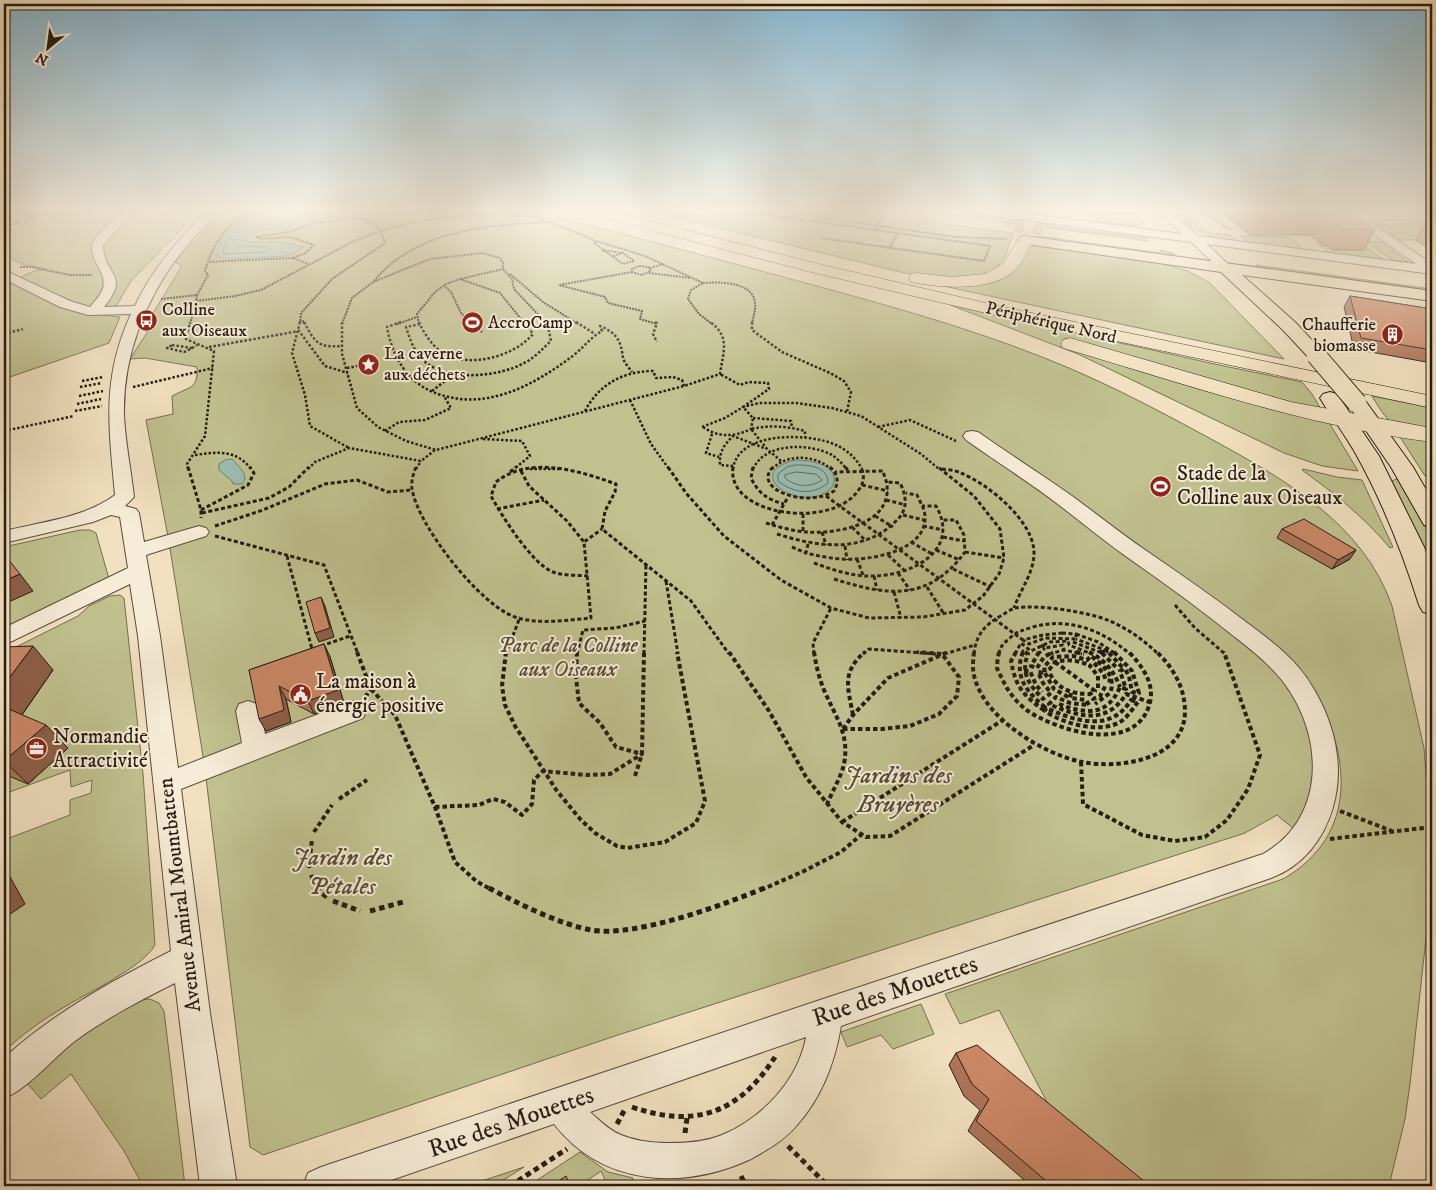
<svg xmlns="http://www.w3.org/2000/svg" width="1436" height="1190" viewBox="0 0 1436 1190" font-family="'IM FELL DW Pica',serif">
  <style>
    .green { fill: #c0c18f; stroke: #726e51 }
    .water { fill: #9bbeb3; stroke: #6c7d73 }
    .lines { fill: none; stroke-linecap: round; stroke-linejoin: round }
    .shore { stroke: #606d63; stroke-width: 1 }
    .minor-casing { stroke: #584d3e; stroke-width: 2 }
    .major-casing { stroke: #251c13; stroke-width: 2 }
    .highway-casing { stroke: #251c13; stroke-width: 1 }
    .path-far4 { stroke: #251c13; stroke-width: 2; stroke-dasharray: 2 1; stroke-linecap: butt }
    .path-far3 { stroke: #251c13; stroke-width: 2.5; stroke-dasharray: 2.5 2; stroke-linecap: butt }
    .path-far2 { stroke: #251c13; stroke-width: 3; stroke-dasharray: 4 2.5; stroke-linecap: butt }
    .path-far1 { stroke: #251c13; stroke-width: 4; stroke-dasharray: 4.5 3; stroke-linecap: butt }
    .path { stroke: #251c13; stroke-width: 5; stroke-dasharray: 5.5 4; stroke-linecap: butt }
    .minor { fill: #f7ecd7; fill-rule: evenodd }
    .major { fill: #f2e1c1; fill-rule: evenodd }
    .highway { fill: #f2e1c1; fill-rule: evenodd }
    .major-bridge-casing { stroke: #251c13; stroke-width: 21; stroke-linecap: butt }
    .major-bridge { stroke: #f2e1c1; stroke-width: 19 }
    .wall { fill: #ae7458; stroke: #251c13 }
    .shaded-wall { fill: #8d5e47; stroke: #251c13 }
    .building { fill: #ca8766; stroke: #251c13 }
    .labels { text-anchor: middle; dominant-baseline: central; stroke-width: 4; stroke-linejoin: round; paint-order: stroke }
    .far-poi-label { font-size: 18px; fill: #251c13; stroke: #f7ecd7; text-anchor: start }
    .far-street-label { font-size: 18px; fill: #251c13; stroke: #f7ecd7 }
    .poi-label { font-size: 21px; fill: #251c13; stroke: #f7ecd7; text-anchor: start }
    .park-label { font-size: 21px; font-style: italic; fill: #544e38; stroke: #f7ecd7 }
    .street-label { font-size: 21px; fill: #251c13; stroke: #f7ecd7 }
    .near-park-label { font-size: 25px; font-style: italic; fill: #544e38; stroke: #f7ecd7 }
    .near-street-label { font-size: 25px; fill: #251c13; stroke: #f7ecd7 }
  </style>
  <rect width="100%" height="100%" fill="#f2e1c1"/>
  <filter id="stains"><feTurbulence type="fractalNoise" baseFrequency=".004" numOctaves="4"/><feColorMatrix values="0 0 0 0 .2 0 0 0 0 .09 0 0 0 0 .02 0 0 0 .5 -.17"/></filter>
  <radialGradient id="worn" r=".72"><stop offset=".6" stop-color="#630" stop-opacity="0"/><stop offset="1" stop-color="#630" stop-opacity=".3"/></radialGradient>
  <path class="green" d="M16,209h116c-9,8 -39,30 -40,41 -1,5 2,7 4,10 11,24 9,27 -5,49l-7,-1 -67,-29 17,-8 12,-2 -25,-5 -16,-9 3,-24 12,-3 6,-6z
    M137,209h65l-71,72 -16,27h-14l10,-12 -10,-51 3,-5z
    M226,209h303l40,11c74,19 148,39 222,59 85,23 170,46 251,78 59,23 114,52 169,82 73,40 152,84 181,167l32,142 6,78v76l-20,182 -5,35 -16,67h-257l-84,-82 -49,-94 -39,14 -15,-30 338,-115c77,-44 68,-127 28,-194l-6,35 6,21 3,40 -6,22 -14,26 -17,-14 -32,18 -627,202 -355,120 -13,-8 -45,-378 -36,-227 -23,-122 27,-6 -1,-18c19,-10 26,-7 25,-29l-52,-9 -15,1 18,-28 7,-21 27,-44 -7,-4z
    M640,209h240l-1,3 4,4 130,17c-4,10 -6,24 -14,32 -17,19 -71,12 -94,8z
    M908,209h17l88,12 3,-2 8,4 -2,9 -7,-1 2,-7z
    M1088,213h46l10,10 -7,3 -42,-5z
    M1178,215h17l-5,1 19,17 21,2 9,7c-27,-4 -41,-8 -61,-27z
    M1046,223l1,3 97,12 -2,-3 6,2v4l-106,-14 -2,7 -7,-1 4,-9z
    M1376,224h50l6,16h-32z
    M1038,236l122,17v-3l15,4 -16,1 -118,-17z
    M1241,236l47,1 13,10 -2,2 -51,-7z
    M1316,242l11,4 32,-4 24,17 -52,-5z
    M1366,242h15l27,20 -16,-2z
    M1035,246l113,14 40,11 22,12 74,76 -341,-73 36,-3 49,-35z
    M1256,265l176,24v3l-175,-24z
    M4,277l81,36 35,4 -11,26 -105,36z
    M950,305l269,60 83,17 10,12 46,77 -36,-5 -38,-13 -206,-99z
    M1372,396l60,12v24c-39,-6 -39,-1 -60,-36z
    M1401,434l31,4v40l-7,-2 -25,-39z
    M1303,469l34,8 25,3 31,67 -3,1c-26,-31 -56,-55 -88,-78z
    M1400,478l32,62v35l-41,-94z
    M80,530h10l6,3 13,46 -105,52v-19l3,-2 -3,-4v-59z
    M120,595l4,3 19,176 12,171c-12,22 -66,47 -89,61 -22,13 -44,28 -62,46v-114l6,-5 -6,-15 21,-14 -21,-38v-26l66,-25v-15l21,-7 1,-13 -21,7 -1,-17 -66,24v-20l15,-46 -15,-75 74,-37 11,-10 21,-10z
    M150,999l9,4 5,8 21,175h-42l-19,-35 -53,-77 -30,25 -16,-18 32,-32 83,-49z
    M921,1004l13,30 -41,15 -12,-14 -34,12 -6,-15z
    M580,1152l28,20 25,6 -2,8h-23l-7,-15 -22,15h-51z
    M524,1167l-30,19h-27z"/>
  <path class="water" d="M254,209h52l13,5 -37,15h-19l-25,11 16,2h25l25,5 -12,7 -7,2 -55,3 -13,-2c1,-22 20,-36 37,-48z
    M232,459c7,8 18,16 10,25h-9l-1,-3 -13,-11v-6l6,-4z
    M795,460c13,0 42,3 39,22 -1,7 -7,10 -13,13 -31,12 -76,-23 -26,-35z"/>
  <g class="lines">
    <path class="shore" d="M256,209l-1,6 -18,14v4l25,-9h18l22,-7 1,-8
      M231,236l6,10 30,1 2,3 -2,2 -43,2c-2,-6 2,-14 7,-18z
      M796,465c13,0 32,1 32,18 -16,13 -35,10 -50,-2v-7l9,-7z
      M796,472l20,2 6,6c-12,8 -26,7 -37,-2v-3z"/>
    <defs>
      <path id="minor" d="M128,209h12l-28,25 -9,12c1,30 28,28 1,61l31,-1c17,-37 45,-69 74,-97h12c-13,16 -29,29 -41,45 -35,46 -57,102 -56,160 1,27 7,55 10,83l-9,9 11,3 3,4 5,29 55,-16 7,2 3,4 -3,4 -60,19 14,81 18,132 64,-25 -6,-32 3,-7 9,-3 9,3 3,7 5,23 89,-33 9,3 3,7 -3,7 -182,71 29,224 27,173h-37l-25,-203c-34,17 -69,35 -100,58 -21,16 -48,49 -71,57v-40c51,-46 106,-76 167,-107l-33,-315 -8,-52 -126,61v-17l124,-60 -8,-51 -9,-2 -18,7 -89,21v-12c37,-9 80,-13 111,-36 -6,-67 -14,-116 16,-181l-43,1 -28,-8 -56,-28v-9l66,31 20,6c5,-6 11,-12 13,-19 5,-18 -18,-30 -9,-47 7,-13 23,-22 34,-32z
        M957,209h34l191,25 -26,-25h12l30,27 218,28 -78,-55h13l6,5h75v6h-65l65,44v10l-225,-30 24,23 -6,4 -4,-1 -30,-28 -229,-30z
        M972,431l6,1c31,22 63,42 94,64 26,19 52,40 79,58 32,22 64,44 95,68 19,14 39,29 54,47 30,38 47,90 33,138 -9,32 -30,59 -62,71l-430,148c-6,36 -19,71 -44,99 -12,15 -30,25 -46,34 -67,31 -148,28 -197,-35l-180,62h-71l5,-13 13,-6 505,-169 437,-144c64,-36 61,-118 21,-171 -15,-20 -34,-34 -53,-49 -31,-25 -64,-49 -97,-72 -26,-18 -50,-38 -75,-57 -30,-23 -62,-43 -93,-65l-3,-4 3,-4zM806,1037c-8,44 -44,81 -84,98 -17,7 -35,8 -53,8 -15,0 -34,-2 -48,-8 -12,-5 -22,-15 -31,-23z"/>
      <path id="major" d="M1025,236l407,55v10l-190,-26 53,47 27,29 3,4 -3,4 -6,2 -6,-2 -27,-29 -62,-58 -201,-29 -2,-3 2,-3z
        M1330,392l7,2 42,62 45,91 8,21v46l-9,-2 -4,-7c-16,-51 -36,-102 -62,-149 -11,-20 -25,-38 -37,-58l3,-4z
        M1357,397l7,2 49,68 19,33v27l-8,-2 -33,-58 -44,-64 3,-4z"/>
      <path id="highway" d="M578,209h26l219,56 180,42 429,89v12l-429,-91 -188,-44 -235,-61z
        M1025,235l5,2 3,3c-6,10 -10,22 -18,30 -22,22 -76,18 -104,12l-2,-4 2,-4 6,-1 35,4 33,-3 18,-10 17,-27z
        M1070,338l221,64 141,26v14c-126,-16 -247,-58 -369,-94l-2,-4 2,-4z"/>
    </defs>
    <use href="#minor" class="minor-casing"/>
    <use href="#major" class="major-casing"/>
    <use href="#highway" class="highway-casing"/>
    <path class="path-far4" d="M17,209l18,11 4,-9 12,6 6,-7 14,-1
      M435,209l26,6
      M725,209l265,37 -6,15 -163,-23
      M773,209l25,2 19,6 139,20 52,2
      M1206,209l-1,3 25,18
      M1100,212l37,1
      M801,220l10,-11
      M4,226l16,-3 -8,-14
      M875,230l9,-15
      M596,241l-2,2 29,21 11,-3 -11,-8 -11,3
      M889,248l9,-15
      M602,250l21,3
      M293,258l13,-5 8,-8 -24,-8 -30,2 -3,-2 32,-5 34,-12 11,-11
      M207,262l86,-4 15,6
      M639,266l9,1 3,4 -9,4 -10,-3v-3z
      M20,267h11l39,8h22
      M650,268l13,-4
      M503,269l9,10 2,10 33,35
      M632,272l-73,13 46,12 3,6 34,8 -2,8 17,5
      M649,273l41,5
      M510,274l33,28 35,22
      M374,281c42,-51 114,-56 175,-59
      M703,283c16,-1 50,-2 52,20 1,7 -2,14 -3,21
      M443,285l8,7 10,21 12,11
      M197,295l11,-20 -3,-4c7,-26 21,-45 42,-62
      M161,299l36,-4 -1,6
      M299,322l5,-1v3
      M190,324l6,-23 39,-5 26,-6 93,-49 27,-10 33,-9 50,-6 52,-1 22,2 58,24 49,15 58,27 -12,7 -3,9 11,15 13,10
      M300,324l1,-11 31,-34 53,-36c-10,-37 -38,-21 -67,-21
      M342,324l10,-26 21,-16 57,-23 52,-6 18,5 3,5v6l-43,10
      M397,324l20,-7
      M419,324l-2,-10 18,-22 11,-8 14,-5 40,14 25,31"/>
    <path class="path-far3" d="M300,322l-8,31 13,42 5,31 39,22
      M304,322c11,20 13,26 38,24
      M342,322v32l15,54 21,19 28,14 30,9 248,-64 36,-12c3,-22 11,-37 -10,-52
      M401,322l-14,5c5,28 19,54 46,65 51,21 100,-6 141,-37 10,-8 17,-18 28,-24l-2,-5c17,7 21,15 23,32 1,4 6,10 9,14
      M419,322c4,10 13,23 21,29 26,19 74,6 93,-17l-9,-12
      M471,322l11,10
      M576,322l19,12
      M655,322l2,1 -4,11 4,8
      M752,322v8l30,22 48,21 14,8 7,11 -4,20
      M420,324l-14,3c4,12 8,25 18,34 23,21 75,16 100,2 11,-5 18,-14 27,-22l-4,-19
      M4,334l19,-5
      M172,345l20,3 -8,4 -17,-4z
      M209,347l90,-16 26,35 23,7
      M192,348l5,-3
      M347,368l21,-4
      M82,381l21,-4
      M80,387l22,-4
      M133,387l80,-19
      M432,391l22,-17
      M79,396l24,-5
      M630,400l21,44 18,25
      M77,404l24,-5
      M75,411l27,-5
      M585,411c14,-27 39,-40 68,-40l3,7 17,-1 9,3 2,6
      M753,418l38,3 1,7
      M702,427l23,-9 18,-11 16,-4h37l36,5 29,8 60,38 18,15
      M703,427c16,11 31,10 48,2l2,-11 -10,-11 26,-18 -1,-6 -19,-1 -9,3 -20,-11
      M878,427l32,-7 46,21
      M4,431l70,-15
      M385,431l14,-9 26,-2 26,-12 -7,-12
      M712,434l-6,19 13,4
      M483,439l39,2 8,15 -16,13
      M195,455c22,-3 41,-6 56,14
      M781,461l-14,-12 -16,-20c18,-4 36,-3 54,2v6
      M733,466l-13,-1c-1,-13 4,-20 13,-29l31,12
      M188,469l-1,-5 18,-28 9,-85 -28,-12 4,-17
      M308,469l7,-7 34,-14 72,13 14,-11
      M416,469l5,-8
      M530,469h30
      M733,469c5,-39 78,-36 103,-24 11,5 20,13 26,24
      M753,469c12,-27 57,-26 79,-14 5,3 10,9 15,14
      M772,469c16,-16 43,-14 59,0"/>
    <path class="path-far2" d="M188,467l13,43v8
      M416,467c-3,7 -5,15 -4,22 6,37 68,116 103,128 23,8 52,3 76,1l-7,-76 18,-13
      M668,467l18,26 38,43 57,44 50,28 38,10 54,-1 42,-7 18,-14 16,-22 5,-16 -4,-29 -26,-33 -36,-29
      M733,467c-7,49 97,62 124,25 7,-8 8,-15 4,-25
      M753,467l-2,11c8,16 16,21 33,26
      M773,467c-22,22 34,42 61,24 5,-9 4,-17 -4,-24
      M845,467l3,3
      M942,469c6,1 13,1 19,4 27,11 73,48 73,80 0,20 -14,37 -20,55
      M521,471l8,15 38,35 17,21
      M510,472l6,-5
      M862,485l26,6
      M826,496l197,144
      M886,500l20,5
      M497,509l47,-9
      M201,510l47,-25 6,-12 -4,-6
      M202,513l67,-15 20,-11 20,-20
      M803,514v17
      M903,515l21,5
      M875,516l18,11
      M766,523c13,4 27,8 41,9 29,2 84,-7 80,-46 0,-5 -3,-10 -4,-15l-48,1
      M772,525l16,-28
      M215,526l48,-16 62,-26 32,-4 31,12 23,-2
      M923,526l20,4
      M852,527l14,14
      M822,532l4,13
      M777,534c41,13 86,20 119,-13 12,-11 11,-24 4,-38l-12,-1
      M215,536l109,29 34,89
      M943,537l21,4
      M911,542l21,12
      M808,544l-2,9c16,4 33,7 50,6 24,-1 70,-11 69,-42 0,-8 -5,-15 -8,-22l-11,-2
      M845,546l2,14
      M792,547l14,6
      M936,550l24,10
      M965,552l39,6
      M888,555l17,16
      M287,556l25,93
      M857,559l6,16
      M814,563c19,7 40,14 60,13 39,-1 87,-26 62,-70h-14
      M953,569l38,18
      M898,573l12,17
      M588,576c-11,-1 -24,0 -35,-4 -21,-8 -51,-56 -62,-76l5,-14c34,-27 84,-11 120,2l-1,8 -10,19 -3,18 89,72 38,53
      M874,576l3,14
      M834,579c54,17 94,23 131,-27l-1,-17 -8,-15h-13
      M666,581l12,73
      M927,587l17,27
      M894,592l7,26
      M1175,605l20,23 30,26
      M1062,633l14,1v5l-31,-1 -16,6 -6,-4 20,-5z
      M1076,634l22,8 18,12
      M1073,642l29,11 3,-3 -29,-11
      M1041,645l4,3 18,-3 1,5 18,4
      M321,646l29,-10
      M1105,650l5,4
      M506,654l14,-37
      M577,654l6,-24 32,-2 30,-7
      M644,654l2,-91
      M814,654l-1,-11 18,-35
      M863,654l6,-5 67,5
      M944,654l31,-9
      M974,654c2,-20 11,-29 28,-39 4,-2 9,-6 13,-7 23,-4 74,4 95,13 18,8 34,19 48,33
      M999,654c1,-8 5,-11 11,-16 7,-7 14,-8 23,-11 36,-10 69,3 97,27
      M1015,654l6,-11 10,8 19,-9 18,-1 1,4 23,9
      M1022,654l1,-3 4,3
      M1038,654l7,-6
      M1049,654l15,-4"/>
    <path class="path-far1" d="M357,652l14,37 -5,7
      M506,652l-4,34 3,19 10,21 42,65 24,29 14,13 22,13 10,2 38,-6 31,-19 9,-22 -28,-149
      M577,652l-1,25 3,26 21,20 16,24 26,7
      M729,652l40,59 37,66 36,45 24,15 24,-1 144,-91
      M814,652c2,13 5,26 10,38 11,26 26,44 20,74 -3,13 -12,28 -17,40
      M974,652c-1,9 -2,19 1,27 11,40 68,75 107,83 36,7 102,-1 103,-50 0,-24 -11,-43 -28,-60
      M999,652c-1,5 -2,11 -2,16 1,3 3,7 5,10 5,13 15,25 26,33 30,20 105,43 121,-5 7,-21 -6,-39 -20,-54
      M1016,652l-5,9c5,27 12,34 34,50
      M1023,652c-10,25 5,41 23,56
      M1025,652l3,2c-8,19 2,32 15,45l8,-6 -8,-10 -5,-11 7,1 -1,-6 9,-10 20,-1 14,4 4,-4c12,9 26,21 19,37l-15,11
      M1039,652l-8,14 6,2 7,-11 9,-5
      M1076,652l8,2
      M1089,652c16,8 25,19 31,35
      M1100,652h3
      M1114,652l18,19 7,22 -7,-1 -3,-16 -4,-7
      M1102,653l14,14
      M1055,662l40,29 -5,3 3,5 7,-3 6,-11
      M1049,670l6,-8c13,-3 23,-2 35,4
      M1024,671h6l6,14 6,7
      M1045,673l9,16 16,9
      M1050,674c9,16 22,20 40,20
      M1098,688v-12l-8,-10 4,-3 9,10 3,7 6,1
      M371,689l24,26 40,92 20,55 21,19 16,9
      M1071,693l-1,5 16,2 3,5 -19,-2 -14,-6 -7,7c29,13 58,21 77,-10l26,9
      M1131,700l7,2c-5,6 -10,14 -15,18 -20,15 -60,4 -78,-9l1,-3c29,13 65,25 85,-8z
      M1059,704c26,10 48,13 61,-17l6,2 -6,-18 4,-2 -16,-17
      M853,715c-5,-27 -12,-43 12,-63
      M843,729h39l28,-3 29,-12 18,-18 2,-19 -17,-23 -25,-2
      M843,729l10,-14 35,-37 60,-26
      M1081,762l2,42 59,31 33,6 30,-4 22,-17 21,-31 12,-34 -36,-103
      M635,776l7,-22 2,-102
      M339,799l28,-19
      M435,807l44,-2 14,-6 12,3 17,13 10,-11 2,-24 9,-9 43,4 24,-1 32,-20
      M1340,811l52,20
      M842,822l161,-102
      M314,832l18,-27
      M1330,839l102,-12
      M309,868l3,-29
      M311,875l6,15
      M761,890l43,-19 37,-19 21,-18"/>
    <path class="path" d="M315,888l12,9
      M489,888c30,16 70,36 102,42 42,8 133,-25 173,-42
      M333,901l27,10
      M370,911l33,-9
      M632,1107c63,22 107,6 143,-50
      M617,1124l8,-15
      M685,1133l2,-15
      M788,1146l40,40
      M741,1176l5,10
      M510,1186l57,-37"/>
    <use href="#minor" class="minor"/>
    <use href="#major" class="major"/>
    <use href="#highway" class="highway"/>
    <defs>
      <path id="major-bridge" d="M1316,355l41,48"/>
    </defs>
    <use href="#major-bridge" class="major-bridge-casing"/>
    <use href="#major-bridge" class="major-bridge"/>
  </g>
  <path class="wall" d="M1020,209h29l-1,1h-28z
    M1217,209h110l48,20 -11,21h-31l-24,-15h-59z
    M1412,209h20v2h-16z
    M1432,211v39l-16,-10z
    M1350,296l82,13v54l-78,-14 -10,-42z
    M1282,529l68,30 -18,10 -55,-31z
    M324,644l6,13 14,46 -30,11 -28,-15 5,23 -25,9 -17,-61z
    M4,647l49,23 -31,45 46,33 -40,36 -24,-10z
    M956,1053l194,133h-119l-63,-55 12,-21 -16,-14 -15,-31z"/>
  <path class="shaded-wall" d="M1356,550l-6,9 -18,10 6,-9z
    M20,574l13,17 -29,13v-23z
    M321,597l4,9 9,31 -15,5 -4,-9z
    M324,644l6,13 14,46 -30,11 -6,-13z
    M33,646l20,24 -39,56 -10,-11v-30z
    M279,686l7,13 5,23 -25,9 -7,-12z
    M46,725l22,23 -40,36 -24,-23z
    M4,866l21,38 -21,14z"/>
  <path class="building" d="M1253,209h74l2,2h18l28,18h-31l-25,-15 -60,-1z
    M1350,296l82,13v41l-71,-12z
    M1304,519l52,31 -18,10 -56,-31z
    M4,554l16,20 -16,7z
    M321,597l9,31 -15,5 -9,-31z
    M324,644l14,46 -30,11 -29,-15 5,24 -25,9 -10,-49z
    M33,646l-29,39v-38z
    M4,707l42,18 -42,36z
    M977,1045l173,141h-98l-76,-65 13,-22 -17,-15 -16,-31z
    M566,1176l4,10h-19z"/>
  <linearGradient id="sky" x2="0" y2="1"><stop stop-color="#89b8d3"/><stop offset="0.56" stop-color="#f9f2e3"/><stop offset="1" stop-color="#f9f2e3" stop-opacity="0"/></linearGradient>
  <rect width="1436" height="376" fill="url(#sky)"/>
  <defs>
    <symbol id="bus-disc" viewBox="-11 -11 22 22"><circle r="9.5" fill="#8f2418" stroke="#f7ecd7"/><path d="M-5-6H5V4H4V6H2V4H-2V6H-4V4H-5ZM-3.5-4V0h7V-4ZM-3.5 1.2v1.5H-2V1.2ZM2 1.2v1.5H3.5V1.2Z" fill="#fff"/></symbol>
    <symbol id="stadium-disc" viewBox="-11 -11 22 22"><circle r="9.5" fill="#8f2418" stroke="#f7ecd7"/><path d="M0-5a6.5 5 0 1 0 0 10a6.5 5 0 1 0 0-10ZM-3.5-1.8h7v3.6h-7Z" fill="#fff"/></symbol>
    <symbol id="building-disc" viewBox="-11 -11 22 22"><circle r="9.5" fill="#8f2418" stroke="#f7ecd7"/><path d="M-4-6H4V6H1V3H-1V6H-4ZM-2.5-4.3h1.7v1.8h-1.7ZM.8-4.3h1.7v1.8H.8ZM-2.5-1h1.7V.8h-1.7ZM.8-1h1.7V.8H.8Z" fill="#fff"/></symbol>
    <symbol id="sight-disc" viewBox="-11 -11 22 22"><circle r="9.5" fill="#8f2418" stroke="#f7ecd7"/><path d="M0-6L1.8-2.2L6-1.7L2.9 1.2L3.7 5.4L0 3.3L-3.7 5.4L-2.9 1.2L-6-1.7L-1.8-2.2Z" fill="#fff"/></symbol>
    <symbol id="civic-disc" viewBox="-11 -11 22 22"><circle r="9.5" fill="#8f2418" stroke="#f7ecd7"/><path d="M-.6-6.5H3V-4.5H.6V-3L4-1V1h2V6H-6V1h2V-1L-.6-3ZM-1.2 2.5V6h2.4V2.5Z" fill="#fff"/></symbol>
    <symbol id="office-disc" viewBox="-11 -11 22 22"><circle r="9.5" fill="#8f2418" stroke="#f7ecd7"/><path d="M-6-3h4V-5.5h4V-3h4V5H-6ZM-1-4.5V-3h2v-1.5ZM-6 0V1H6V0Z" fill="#fff"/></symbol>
  </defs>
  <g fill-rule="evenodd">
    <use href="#bus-disc" x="134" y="308" width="25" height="25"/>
    <use href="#stadium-disc" x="460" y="310" width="25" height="25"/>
    <use href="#building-disc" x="1380" y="322" width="25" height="25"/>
    <use href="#sight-disc" x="356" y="352" width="25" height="25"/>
    <use href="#stadium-disc" x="1148" y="474" width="25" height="25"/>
    <use href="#civic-disc" x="288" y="682" width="25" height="25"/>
    <use href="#office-disc" x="24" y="736" width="25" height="25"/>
  </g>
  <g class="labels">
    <g class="far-poi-label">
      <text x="162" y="310">Colline<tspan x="162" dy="21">aux Oiseaux</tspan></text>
      <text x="488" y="323">AccroCamp</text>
      <text x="1376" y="325" text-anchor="end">Chaufferie<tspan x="1376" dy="21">biomasse</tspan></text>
      <text x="384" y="354">La caverne<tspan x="384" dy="21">aux déchets</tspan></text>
    </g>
    <g class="far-street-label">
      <text transform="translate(1051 323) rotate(13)">Périphérique Nord</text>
    </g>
    <g class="poi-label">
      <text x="1177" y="474">Stade de la<tspan x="1177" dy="24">Colline aux Oiseaux</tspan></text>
      <text x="316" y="682">La maison à<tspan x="316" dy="24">énergie positive</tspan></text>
      <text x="53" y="737">Normandie<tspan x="53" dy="24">Attractivité</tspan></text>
    </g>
    <g class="park-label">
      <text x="568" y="646">Parc de la Colline<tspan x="568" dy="24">aux Oiseaux</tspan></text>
    </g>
    <g class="street-label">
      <text transform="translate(180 895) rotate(-97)">Avenue Amiral Mountbatten</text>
    </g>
    <g class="near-park-label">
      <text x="898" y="775">Jardins des<tspan x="898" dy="29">Bruyères</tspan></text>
      <text x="342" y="857">Jardin des<tspan x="342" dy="29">Pétales</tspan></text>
    </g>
    <g class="near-street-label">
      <text transform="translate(895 991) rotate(-19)">Rue des Mouettes</text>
      <text transform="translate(511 1122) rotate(-19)">Rue des Mouettes</text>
    </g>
  </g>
  <rect width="1436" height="1190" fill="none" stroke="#f2e1c1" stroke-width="20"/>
  <rect x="5" y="5" width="1426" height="1180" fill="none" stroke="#251c13" stroke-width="2.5"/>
  <rect x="10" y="10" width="1416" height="1170" fill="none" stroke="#251c13"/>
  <g transform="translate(48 48) rotate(209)" stroke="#f7ecd7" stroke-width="4" paint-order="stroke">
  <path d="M0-4L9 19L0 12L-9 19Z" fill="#251c13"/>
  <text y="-8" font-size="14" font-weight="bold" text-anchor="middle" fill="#251c13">N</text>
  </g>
  <rect width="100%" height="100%" filter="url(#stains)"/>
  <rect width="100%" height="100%" fill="url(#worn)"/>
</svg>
